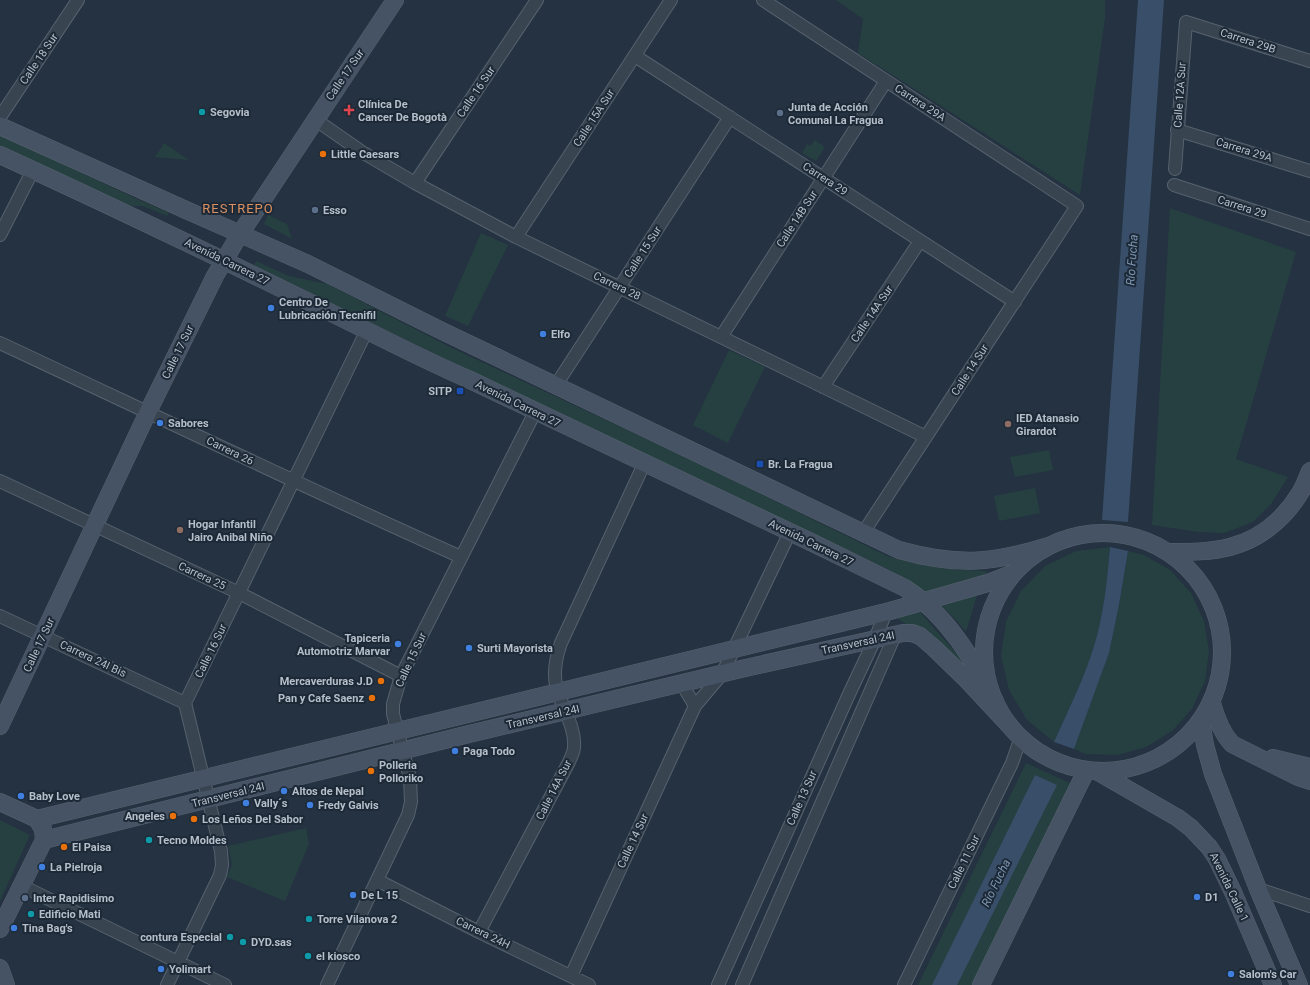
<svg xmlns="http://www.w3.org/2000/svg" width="1310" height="985" viewBox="0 0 1310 985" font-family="Roboto,sans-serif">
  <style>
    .green { fill: #264042 }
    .water { fill: #384e69 }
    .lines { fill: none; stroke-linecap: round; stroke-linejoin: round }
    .street-casing { stroke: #56626e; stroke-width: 14 }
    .secondary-casing { stroke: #56626e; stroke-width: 18 }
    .street { stroke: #394451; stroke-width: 12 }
    .secondary { stroke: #465364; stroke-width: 17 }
    .health-dot { fill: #e0444e; stroke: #1d2936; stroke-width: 1.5 }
    .culture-dot { fill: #0f9aa8; stroke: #1d2936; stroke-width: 1.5 }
    .service-dot { fill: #5c6f8a; stroke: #1d2936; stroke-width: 1.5 }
    .food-dot { fill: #e8710a; stroke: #1d2936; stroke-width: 1.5 }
    .shop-dot { fill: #3f7fe0; stroke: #1d2936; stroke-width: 1.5 }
    .transit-dot { fill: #1a4fb4; stroke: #1d2936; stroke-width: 1.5 }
    .education-dot { fill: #8d6e63; stroke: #1d2936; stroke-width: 1.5 }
    .labels { text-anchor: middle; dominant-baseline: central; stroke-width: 4; stroke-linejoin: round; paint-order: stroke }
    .street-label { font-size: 11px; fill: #b5bfcb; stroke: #1d2936 }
    .poi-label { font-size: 11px; font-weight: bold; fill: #b5bfcb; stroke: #1d2936; text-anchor: start }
    .water-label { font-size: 12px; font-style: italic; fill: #7c96b3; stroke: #1d2936 }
    .quarter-label { font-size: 13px; letter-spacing: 1px; fill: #da9162; stroke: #1d2936 }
  </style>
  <rect width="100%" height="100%" fill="#243241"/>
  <path class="green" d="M836,0h269v18l-25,177 -222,-142 5,-34z
    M0,135l135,63 34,15 -2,3 -24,-10h-13l-130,-60z
    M815,140l10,7 -9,14 -14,-8 5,-9 3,2z
    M164,143l25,17 -34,-3z
    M1170,208l126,44 -60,207 52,18 -17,27 -18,18 -29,11 -26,-1 -46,-7z
    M268,215l19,9 5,15 -28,-15z
    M481,233l27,12 -40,81 -23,-10z
    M256,261l33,15 38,8 123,63 256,120 181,89c33,10 65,14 99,15l2,6 -61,18c-14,-13 -30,-21 -48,-30l-323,-151 -302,-149z
    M729,350l36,17 -37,76 -35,-18z
    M1049,450l4,20 -38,7 -5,-20z
    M1035,488l5,25 -41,8 -5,-25z
    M1110,547c-3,33 -6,67 -16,99 -10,33 -26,64 -40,96l-27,-22 -18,-30 -8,-34 5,-34 15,-31 24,-25 31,-15z
    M1128,551l16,4 26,15 21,23 13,28 5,30 -4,30 -13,28 -20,22 -26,16 -29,8 -31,-1 -12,-5 35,-96 10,-48z
    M977,595l-11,37 -13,-15 -13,-12z
    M918,610l47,53 -3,4 -67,-51z
    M1026,763l46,21 -99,201h-55z
    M0,820l30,15 -30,66z
    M306,828l3,16 -24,57 -58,-24 5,-13 -4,-18z"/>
  <path class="water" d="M1138,0h26l-36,522 -26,-2z
    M1110,547l18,4 -9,54 -10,48 -35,96 -20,-7c14,-32 30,-63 40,-96 10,-32 13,-66 16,-99z
    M1035,775l22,10 -100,200h-25z"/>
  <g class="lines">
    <defs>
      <path id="street" d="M763,0l314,206 -214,327
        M635,56l380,246
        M0,117l78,-117
        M316,120l46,32 53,31 101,54 410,200
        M1177,130l133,41
        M1175,169l11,-147 124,39
        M415,183l122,-183
        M1174,185l136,44
        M0,235l33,-65
        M516,237l155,-237
        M721,337l165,-256
        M0,343c154,72 306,145 461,214
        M556,385l174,-268
        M823,387l97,-146
        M0,481l239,112 162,83
        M0,616l185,87
        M682,684l13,22
        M377,880l102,52 110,53
        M22,886l203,99
        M1258,889l52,17
        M479,932l90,-170c2,-5 5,-10 5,-15 2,-20 -14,-43 -18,-62 -3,-15 0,-28 5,-42l83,-179
        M571,976l124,-270 27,-32 68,-142
        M167,985l53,-110 2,-10 -1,-14 -36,-148 182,-373
        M327,985l81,-170 3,-13 -1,-24 -17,-64v-10l8,-28 134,-264
        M718,985l132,-293 25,-53 11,-27
        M742,985l153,-350
        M904,985l108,-222 9,-26"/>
      <path id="secondary" d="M0,126l186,84 122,54 134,67 457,219c58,16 92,14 149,-4
        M0,155c105,48 209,98 313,149 52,25 102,52 155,75l347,165 90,44c43,28 66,69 90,113
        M984 652a119 119 0 1 1 238 0a119 119 0 1 1-238 0Z
        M1169,552c20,0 42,0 61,-5 30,-8 54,-28 70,-54 4,-6 7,-15 10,-22
        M1212,703c4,15 9,29 20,41l66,33 12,4
        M1201,721l4,24 8,29 45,115 41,96
        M0,726l148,-314 67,-136 25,-42 155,-234
        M1273,758l37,9
        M1098,772l80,46 13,10 18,19 8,12 16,33 40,93
        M0,802l37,17 6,10 1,11 -44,89
        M37,819l853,-208 98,-28 26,-10
        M44,840l425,-106 272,-65 162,-36h9l8,3 14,12 33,32 42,45
        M0,968l6,17
        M981,985l105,-214"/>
    </defs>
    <use href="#street" class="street-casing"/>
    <use href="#secondary" class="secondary-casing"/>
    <use href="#street" class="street"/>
    <use href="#secondary" class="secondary"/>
  </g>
  <path class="health-dot" d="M347 104h4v4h4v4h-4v4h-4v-4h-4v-4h4z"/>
  <g class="culture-dot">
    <circle cx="202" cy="112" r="4"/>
    <circle cx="149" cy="840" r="4"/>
    <circle cx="31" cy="914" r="4"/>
    <circle cx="309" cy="919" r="4"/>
    <circle cx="230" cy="937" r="4"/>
    <circle cx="243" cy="942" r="4"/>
    <circle cx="308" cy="956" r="4"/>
  </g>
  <g class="service-dot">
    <circle cx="780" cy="113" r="4"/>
    <circle cx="315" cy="210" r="4"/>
    <circle cx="25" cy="898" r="4"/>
  </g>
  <g class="food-dot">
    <circle cx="323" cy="154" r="4"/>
    <circle cx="381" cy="681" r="4"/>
    <circle cx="372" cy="698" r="4"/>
    <circle cx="371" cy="771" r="4"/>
    <circle cx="173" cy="816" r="4"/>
    <circle cx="194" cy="819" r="4"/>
    <circle cx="64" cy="847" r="4"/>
  </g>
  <g class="shop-dot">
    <circle cx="271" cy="308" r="4"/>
    <circle cx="543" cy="334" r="4"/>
    <circle cx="160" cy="423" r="4"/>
    <circle cx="398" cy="644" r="4"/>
    <circle cx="469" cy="648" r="4"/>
    <circle cx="455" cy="751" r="4"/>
    <circle cx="284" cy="791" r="4"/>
    <circle cx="21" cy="796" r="4"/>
    <circle cx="246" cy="803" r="4"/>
    <circle cx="310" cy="805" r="4"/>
    <circle cx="42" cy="867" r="4"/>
    <circle cx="353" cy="895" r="4"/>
    <circle cx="1197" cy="897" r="4"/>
    <circle cx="14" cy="928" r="4"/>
    <circle cx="161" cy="969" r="4"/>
    <circle cx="1231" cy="974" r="4"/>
  </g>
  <g class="transit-dot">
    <rect x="456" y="387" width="8" height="8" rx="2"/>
    <rect x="756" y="460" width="8" height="8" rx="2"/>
  </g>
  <g class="education-dot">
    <circle cx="1008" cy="424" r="4"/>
    <circle cx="180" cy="530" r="4"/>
  </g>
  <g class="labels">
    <g class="street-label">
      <text transform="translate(1248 41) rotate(18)">Carrera 29B</text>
      <text transform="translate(39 59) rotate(-56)">Calle 18 Sur</text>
      <text transform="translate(345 75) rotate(-56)">Calle 17 Sur</text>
      <text transform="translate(476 92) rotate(-56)">Calle 16 Sur</text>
      <text transform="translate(1180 95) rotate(-86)">Calle 12A Sur</text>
      <text transform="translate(920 103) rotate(33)">Carrera 29A</text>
      <text transform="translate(594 118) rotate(-57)">Calle 15A Sur</text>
      <text transform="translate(1244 150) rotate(17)">Carrera 29A</text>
      <text transform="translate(825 179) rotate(33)">Carrera 29</text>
      <text transform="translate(1242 207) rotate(18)">Carrera 29</text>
      <text transform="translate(797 219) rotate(-57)">Calle 14B Sur</text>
      <text transform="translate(643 252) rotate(-57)">Calle 15 Sur</text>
      <text transform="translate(227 262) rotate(26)">Avenida Carrera 27</text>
      <text transform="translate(617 286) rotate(26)">Carrera 28</text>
      <text transform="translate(872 314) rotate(-56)">Calle 14A Sur</text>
      <text transform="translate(178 352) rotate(-64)">Calle 17 Sur</text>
      <text transform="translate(970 370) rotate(-57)">Calle 14 Sur</text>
      <text transform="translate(518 404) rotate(26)">Avenida Carrera 27</text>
      <text transform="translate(230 451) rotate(26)">Carrera 26</text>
      <text transform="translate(811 543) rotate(26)">Avenida Carrera 27</text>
      <text transform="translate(202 576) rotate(25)">Carrera 25</text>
      <text transform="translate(858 643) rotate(-12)">Transversal 24I</text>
      <text transform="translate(39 645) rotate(-65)">Calle 17 Sur</text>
      <text transform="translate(211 651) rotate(-64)">Calle 16 Sur</text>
      <text transform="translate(93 659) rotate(25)">Carrera 24I Bis</text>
      <text transform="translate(411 660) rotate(-65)">Calle 15 Sur</text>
      <text transform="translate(543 717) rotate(-13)">Transversal 24I</text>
      <text transform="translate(554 790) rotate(-63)">Calle 14A Sur</text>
      <text transform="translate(228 795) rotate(-14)">Transversal 24I</text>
      <text transform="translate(802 798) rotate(-66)">Calle 13 Sur</text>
      <text transform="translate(633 841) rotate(-65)">Calle 14 Sur</text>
      <text transform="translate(964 862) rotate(-64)">Calle 11 Sur</text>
      <text transform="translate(1229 887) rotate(64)">Avenida Calle 1</text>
      <text transform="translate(483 933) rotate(26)">Carrera 24H</text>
    </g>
    <g class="poi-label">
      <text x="358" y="104">Clínica De<tspan x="358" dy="13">Cancer De Bogotà</tspan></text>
      <text x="788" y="107">Junta de Acción<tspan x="788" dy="13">Comunal La Fragua</tspan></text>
      <text x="210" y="112">Segovia</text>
      <text x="331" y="154">Little Caesars</text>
      <text x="323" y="210">Esso</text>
      <text x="279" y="302">Centro De<tspan x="279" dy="13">Lubricación Tecnifil</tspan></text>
      <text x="551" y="334">Elfo</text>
      <text x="452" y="391" text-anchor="end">SITP</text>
      <text x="1016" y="418">IED Atanasio<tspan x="1016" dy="13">Girardot</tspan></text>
      <text x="168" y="423">Sabores</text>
      <text x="768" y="464">Br. La Fragua</text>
      <text x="188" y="524">Hogar Infantil<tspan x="188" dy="13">Jairo Anibal Niño</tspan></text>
      <text x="390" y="638" text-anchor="end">Tapiceria<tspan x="390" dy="13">Automotriz Marvar</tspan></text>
      <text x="477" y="648">Surti Mayorista</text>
      <text x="373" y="681" text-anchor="end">Mercaverduras J.D</text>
      <text x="364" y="698" text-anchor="end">Pan y Cafe Saenz</text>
      <text x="463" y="751">Paga Todo</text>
      <text x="379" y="765">Polleria<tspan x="379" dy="13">Polloriko</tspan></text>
      <text x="292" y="791">Altos de Nepal</text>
      <text x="29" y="796">Baby Love</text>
      <text x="254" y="803">Vally´s</text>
      <text x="318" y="805">Fredy Galvis</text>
      <text x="165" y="816" text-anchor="end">Angeles</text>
      <text x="202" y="819">Los Leños Del Sabor</text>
      <text x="157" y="840">Tecno Moldes</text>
      <text x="72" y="847">El Paisa</text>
      <text x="50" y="867">La Pielroja</text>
      <text x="361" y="895">De L 15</text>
      <text x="1205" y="897">D1</text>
      <text x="33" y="898">Inter Rapidisimo</text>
      <text x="39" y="914">Edificio Mati</text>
      <text x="317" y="919">Torre Vilanova 2</text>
      <text x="22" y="928">Tina Bag's</text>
      <text x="222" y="937" text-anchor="end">contura Especial</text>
      <text x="251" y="942">DYD.sas</text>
      <text x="316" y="956">el kiosco</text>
      <text x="169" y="969">Yolimart</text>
      <text x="1239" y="974">Salom's Car</text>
    </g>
    <g class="water-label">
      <text transform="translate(1132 260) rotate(-86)">Río Fucha</text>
      <text transform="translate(996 883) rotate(-64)">Río Fucha</text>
    </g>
    <g class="quarter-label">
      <text x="238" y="208">RESTREPO</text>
    </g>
  </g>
</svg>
